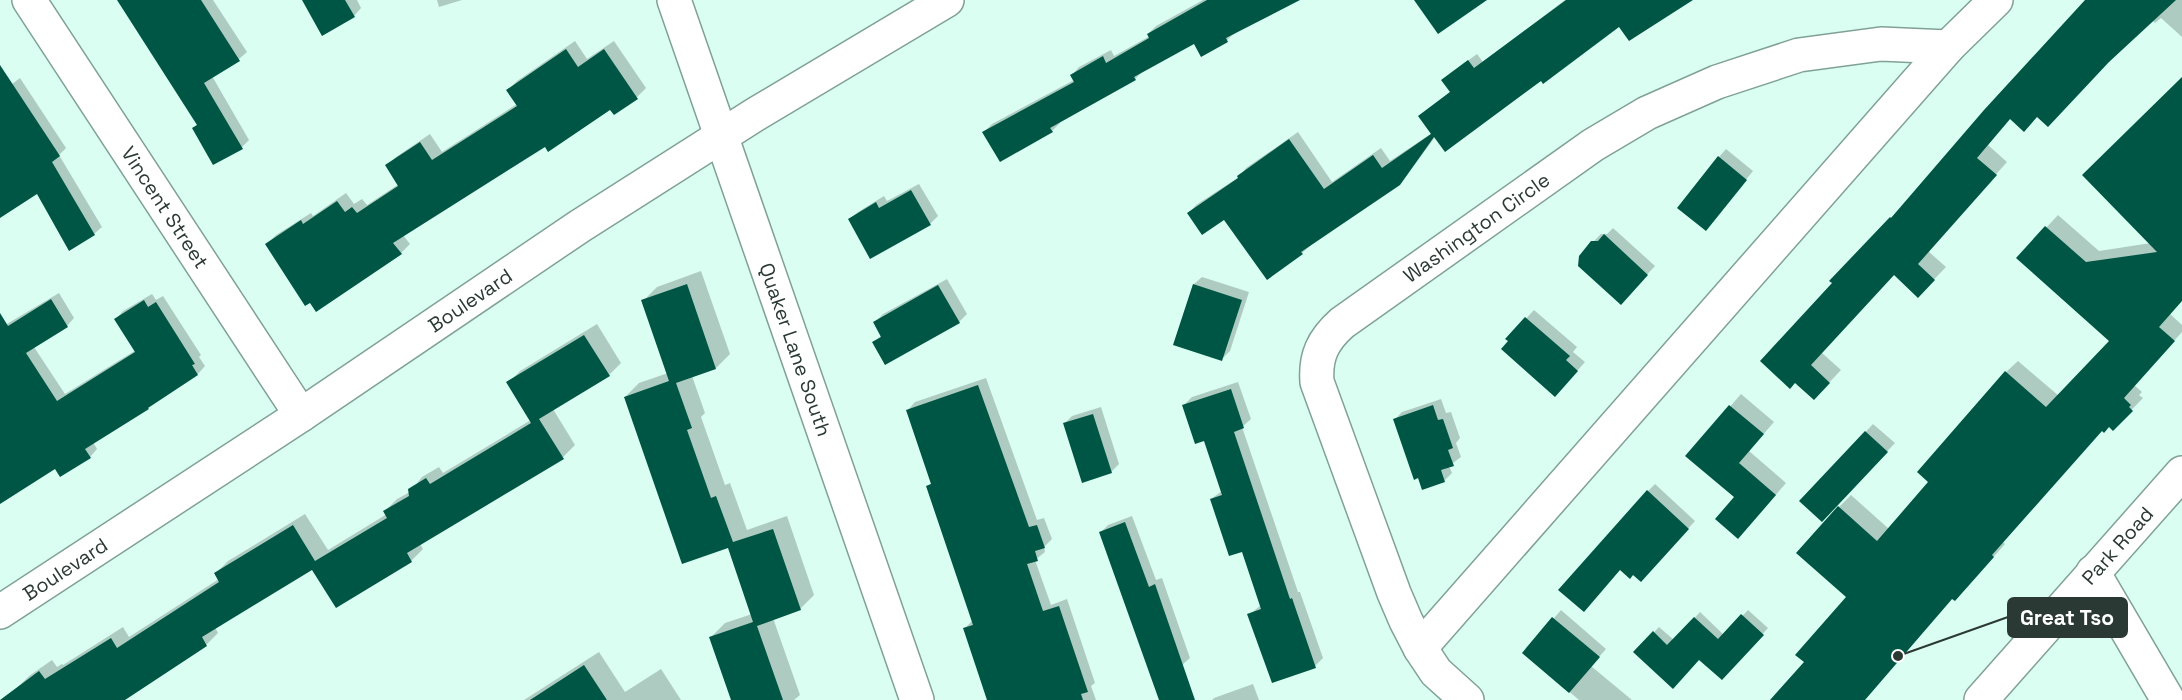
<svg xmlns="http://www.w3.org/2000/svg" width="2182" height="700" viewBox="0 0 2182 700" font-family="'Space Grotesk',sans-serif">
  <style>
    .shadow { fill: #0003 }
    .building { fill: #005644 }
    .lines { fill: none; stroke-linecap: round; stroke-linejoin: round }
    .minor-casing { stroke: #80a196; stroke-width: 36 }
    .major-casing { stroke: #80a196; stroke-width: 36 }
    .minor { stroke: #fff; stroke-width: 33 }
    .major { stroke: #fff; stroke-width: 33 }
    .labels { text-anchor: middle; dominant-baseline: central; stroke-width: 6; stroke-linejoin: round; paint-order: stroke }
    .street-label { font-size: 20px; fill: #2b3934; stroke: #fff }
    .leader { fill: none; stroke: #2b3934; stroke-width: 2 }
    .callout-dot { fill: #2b3934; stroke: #fff; stroke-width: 2 }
    .callout { fill: #2b3934; stroke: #2b3934; stroke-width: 2 }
    .callout-label { font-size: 21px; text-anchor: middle; font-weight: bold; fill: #fff }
  </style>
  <rect width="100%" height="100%" fill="#dafef2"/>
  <path class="shadow" d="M119,0h94l34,52 -8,7 -27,17 37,64 -7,7 -44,-23z
    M303,0h54l4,8 -7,8z
    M437,0h25l-23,7z
    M1203,0h83l-51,33 -8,7 -33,2 -51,29 -8,8 -76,42 1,2 -8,8 -68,1 8,-8 82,-44 -2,-5 7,-8 32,-17 3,6 36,-20 -2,-2 8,-8z
    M1565,0h120l-65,25 -79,54 -106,58 -28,38 -8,9 -89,62 -8,7 -77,-35 -36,-5 7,-8 43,-28 7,-9 52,-36 34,50 49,-34 9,13 42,-28 -12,-17 31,-25v-18l26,-19 6,8z
    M2087,0h95v37l-21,-19 -6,5 -3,-3 -114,96 -27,2 -23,27 19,17 -79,89 18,16 -28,29 -23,-22 -73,79 19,17 -16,17 -30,-6 96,-163z
    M575,41l12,18 27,-18 32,47 -9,9 -23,16 -4,-6 -64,38 -143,90 7,9 -9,9 -134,-9 9,-9 35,-22 2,3 33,-23 8,11 8,-5 5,6 32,-21 -12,-18 9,-9 34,-23 12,18 75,-48 -9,-14 9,-9z
    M0,70l12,14 8,-6 46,70 -7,7 43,72 -8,7 -56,-42 -38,24z
    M2182,79v221l-12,14 12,11v7l-48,53 8,7 -3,3 4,3 -30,31 -4,-4 -6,4 -100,113 2,2 -38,43 -14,11 -89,102h-92l34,-38 42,-65 -50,-45 41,-45 12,-12 38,34 42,-47 75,-110 12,-11 41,35 52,-55 -93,-83 40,-43 41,36 52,-8z
    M1726,149l27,22 -47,58 13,-72z
    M919,184l19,32 -8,8 -80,-5 8,-7 26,-16 3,5z
    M1613,228l42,38 -27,29 -35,-53 8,-8h6z
    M701,271l29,83 -14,14 -24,8 13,37 -4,4 24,68 5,-2 17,47 40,-14 27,79 -14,14 -27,9 27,77 -6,5h-62l-21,-63 14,-14 27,-9 -23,-68 -104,-149 14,-14 29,-10 -25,-72 14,-14z
    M1202,277l47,15 -19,59 -8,8 -28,-75z
    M947,279l20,35 -8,8 -85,20 8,-7 -7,-13 8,-8z
    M59,293l15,25 -7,8 -33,21 31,47 71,-44 -20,-31 7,-8 29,-17 4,6 7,-4 38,59 -2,2 6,9 -7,8 -105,68 4,7 -7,8 -34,10 -56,35v-174z
    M1534,310l43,37 -4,5 12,10 -22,25 -56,-48z
    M597,324l24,39 -12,12 -56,34 22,36 -12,12 -143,87 3,5 -12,12 -98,6 -98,60 3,6 -12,12 -82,51 -36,4h-74l3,-12 12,-12 23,-16 5,7 5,-3 1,1 60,-38 6,10 90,-58 -3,-6 12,-12 77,-47 23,36 59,-36 -2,-3 12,-12 13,-7 12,-15 17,-10 4,6 88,-53 -23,-37 12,-12z
    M986,378l51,142 7,-2 8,21 -8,8 1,5 -10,8 16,45 16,-6 28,84 -4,3 5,14h-109l-22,-72 8,-8 -45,-134 4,-3 -24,-73 7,-8z
    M1238,382l13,37 -9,8 56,165h2l23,66 -8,8 -43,15 -23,-66 12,-10 -18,-55 -32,-51 11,-8 -17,-52 -21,-34 8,-8z
    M1741,394l33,28 -25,29 37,32 -37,43 -13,-29 -49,-41z
    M1441,399l5,14 5,-1 9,26 -4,5 5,14 -12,9 3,7 -8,8 -49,-62 7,-7z
    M1101,407l18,57 -8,8 -47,-48 8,-8z
    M1873,424l22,19 -65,69 -29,-11z
    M1655,484l40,37 -47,52h-15l-13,-4 28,-78z
    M1132,516l24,64 6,-2 28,80 -8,7 -81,-133 7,-7z
    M1561,610l45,39 -15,17 41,34h-53l-55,-47z
    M1748,610l20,18 -41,45 -27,-15 -64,-6 23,-25 15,13 26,-28 24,23z
    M599,652l26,40 36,-23 20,31h-157z
    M1253,684l6,16h-47l2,-2z"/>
  <path class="building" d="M117,0h84l39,61 -36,22 39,66 -30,16 -21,-37 5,-3z
    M302,0h43l10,17 -33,19z
    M1207,0h93l-74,38 2,4 -27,15 -7,-13 -60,33 2,3 -86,48 3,4 -53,30 -18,-30 92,-50 -4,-7 33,-19 3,7 43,-25 -2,-4z
    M1414,0h73l-49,34z
    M1566,0h127l-64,41 -10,-14 -76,57 -2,-3 -96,71 -11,-15 -34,48 -99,67 2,2 -36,26 -43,-60 -22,15 -15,-22 51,-35 -1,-2 52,-37 35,50 49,-34 9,13 49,-34 -13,-18 32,-24 -9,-12 27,-20 6,8z
    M2085,0h91l-67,62 -61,65 -11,-10 -13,15 -14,-13 -33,39 20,17 -79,89 17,16 -17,18 -24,-23 -83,90 19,18 -16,17 -19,-17 -5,6 -30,-28 72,-78 -3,-2 61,-64 1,1 93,-108z
    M566,49l12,18 26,-18 34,50 -24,16 -4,-5 -62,42 -3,-5 -152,96 9,11 -86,58 -6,-9 -5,3 -40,-62 36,-24 2,4 34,-23 8,11 7,-5 5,6 41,-27 -13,-21 35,-23 12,18 85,-54 -11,-16z
    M0,65l60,91 -8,6 43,73 -26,16 -32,-57 -37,24z
    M2182,77v224l-23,26 16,14 -51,57 7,7 -2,2 4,4 -20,20 -4,-4 -5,6 -2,-2 -110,124 2,2 -39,44 -3,-2 -87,101h-95l34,-38 -9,-7 51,-58 -50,-44 42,-47 39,35 51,-59 -11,-10 88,-101 41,36 63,-66 -93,-83 29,-32 41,36 71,-10 -75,-77z
    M1718,156l29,24 -41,51 -29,-23z
    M911,190l20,35 -61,34 -22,-40 28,-17 3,6z
    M1604,234l44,41 -27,30 -43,-39 1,-10 12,-15h7z
    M687,284l29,85 -40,14 16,45 -5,2 24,68 5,-2 17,46 40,-13 28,81 -44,16 26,74h-52l-22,-63 44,-15 -25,-74 -46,16 -58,-167 45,-16 -28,-81z
    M1193,284l49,16 -20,61 -49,-16z
    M938,285l22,38 -75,42 -13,-23 9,-5 -8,-15z
    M51,299l17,28 -42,26 31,48 78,-49 -21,-33 30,-19 4,7 8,-5 39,62 -3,1 6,10 -50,33 1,1 -64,40 6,9 -31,19 -5,-8 -55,35v-191l8,13z
    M1525,317l45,39 -4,4 12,11 -23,26 -54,-48 7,-8 -3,-2z
    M584,335l26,41 -71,43 25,40 -157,94 5,9 -76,46 -24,-38 -110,67 5,9 -82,54h-125l39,-29 6,8 66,-41 6,10 102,-66 -5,-9 79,-48 22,36 72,-43 -4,-7 26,-15 -1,-7 18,-11 4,6 101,-61 -25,-41z
    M978,385l51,142 8,-2 8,23 -10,3 3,10 -11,3 16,47 16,-5 29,86 -7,2 2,6h-96l-24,-72 10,-3 -47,-139 5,-2 -25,-74z
    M1231,389l13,39 -10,4 56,167 2,-1 24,70 -44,15 -25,-69 14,-5 -19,-57 -13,4 -19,-57 12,-4 -18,-54 -9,3 -13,-39z
    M1433,405l5,15 5,-1 10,29 -5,2 6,16 -13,4 4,12 -23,8 -4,-12 -4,2 -21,-61z
    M1729,405l35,29 -25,29 37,32 -38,44 -23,-20 19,-22 -49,-41z
    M1093,414l19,59 -30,10 -19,-60z
    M1865,431l23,21 -66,70 -23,-21z
    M1647,490l42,39 -48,53 -8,-7 -3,4 -10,-9 -36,42 -26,-22z
    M1125,522l24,65 6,-3 40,116h-36l-60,-168z
    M1741,614l23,21 -42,45 -23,-20 -26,29 -40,-37 20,-21 14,14 27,-28 24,22z
    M1552,617l48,40 -31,36 -47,-40z
    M584,665l23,35h-77z"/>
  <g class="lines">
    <defs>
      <g id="minor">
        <path id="s1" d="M29,0l272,415"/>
        <path d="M2093,572l75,128"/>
        <path d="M1420,648l528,-601 48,-47"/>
        <path id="s2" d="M1467,700l-31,-28 -16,-24 -14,-27 -12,-28 -77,-211c-2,-26 6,-42 25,-59l251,-178 54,-32 70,-31 82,-27 82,-11 67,3"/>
      </g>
      <g id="major">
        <path id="s3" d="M674,0l243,700"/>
        <path id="s4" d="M0,612l301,-197 279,-189 176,-112 191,-114"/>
        <path id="s5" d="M1981,700l201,-227"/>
      </g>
    </defs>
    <use href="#minor" class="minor-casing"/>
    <use href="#major" class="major-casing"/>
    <use href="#minor" class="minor"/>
    <use href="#major" class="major"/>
  </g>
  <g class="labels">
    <g class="street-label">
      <text stroke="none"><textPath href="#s1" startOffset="248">Vincent Street</textPath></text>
      <text stroke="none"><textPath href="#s2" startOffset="588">Washington Circle</textPath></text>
      <text stroke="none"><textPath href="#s4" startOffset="564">Boulevard</textPath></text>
      <text stroke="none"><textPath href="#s3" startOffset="370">Quaker Lane South</textPath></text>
      <text stroke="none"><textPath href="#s5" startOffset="206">Park Road</textPath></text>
      <text stroke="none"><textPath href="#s4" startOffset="78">Boulevard</textPath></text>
    </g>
  </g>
  <path class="leader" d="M1898 656L2008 617"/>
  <circle class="callout-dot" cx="1898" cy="656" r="6"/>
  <rect class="callout" x="2008" y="598" width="119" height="39" rx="6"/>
  <g class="callout-label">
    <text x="2067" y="625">Great Tso</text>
  </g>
</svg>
